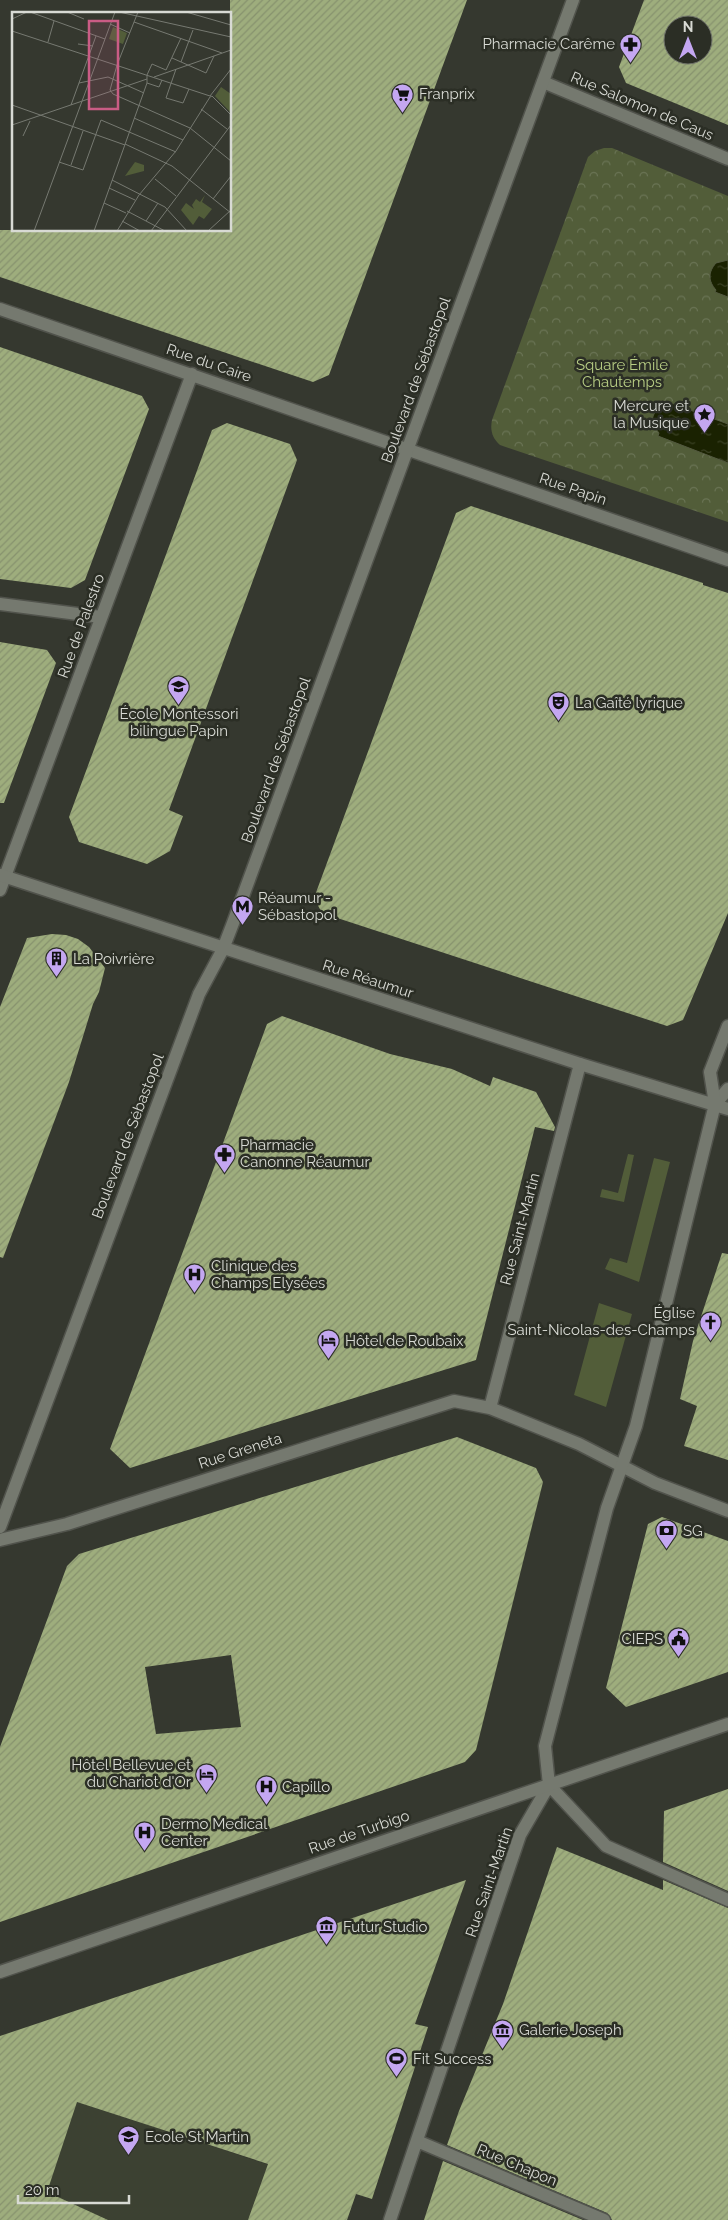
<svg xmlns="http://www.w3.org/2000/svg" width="728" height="2220" viewBox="0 0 728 2220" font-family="Raleway,sans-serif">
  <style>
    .built { fill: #3c4132 }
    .grass { fill: #525d39 }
    .park { fill: url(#park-crowns) }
    .water { fill: url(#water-ripples); stroke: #535940 }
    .building { fill: url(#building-hatch); fill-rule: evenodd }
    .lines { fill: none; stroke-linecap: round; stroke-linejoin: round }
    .lane-casing { stroke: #51534c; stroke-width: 15 }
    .street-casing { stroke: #51534c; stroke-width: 15 }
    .secondary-casing { stroke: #51534c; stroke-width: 15 }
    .lane { stroke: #75796f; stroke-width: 12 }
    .street { stroke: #75796f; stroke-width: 12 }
    .secondary { stroke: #75796f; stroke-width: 12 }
    .labels { text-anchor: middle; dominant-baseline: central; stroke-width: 5; stroke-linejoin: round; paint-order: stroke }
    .poi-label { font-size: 15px; fill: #d8dad4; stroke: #2b2e25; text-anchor: start }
    .street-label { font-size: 15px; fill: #d8dad4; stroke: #2b2e25 }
    .park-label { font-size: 15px; fill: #b8ce85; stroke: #2b2e25 }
    .inset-road { fill: none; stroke: #767971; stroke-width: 1 }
    .view { fill: #ca5c85; fill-opacity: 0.15; stroke: #ca5c85; stroke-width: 2.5 }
    .inset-edge { fill: none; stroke: #d8dad4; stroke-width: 2.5 }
  </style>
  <defs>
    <pattern id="park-crowns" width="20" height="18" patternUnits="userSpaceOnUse" patternTransform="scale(1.25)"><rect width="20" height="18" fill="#525d39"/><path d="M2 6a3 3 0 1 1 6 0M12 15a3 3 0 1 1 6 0" fill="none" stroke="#6a7455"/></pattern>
    <pattern id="water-ripples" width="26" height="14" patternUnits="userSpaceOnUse" patternTransform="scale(1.25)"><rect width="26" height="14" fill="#1a2201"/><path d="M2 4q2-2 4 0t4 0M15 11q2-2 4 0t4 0" fill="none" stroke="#3b4225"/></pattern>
    <pattern id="building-hatch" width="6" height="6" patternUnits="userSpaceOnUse" patternTransform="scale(1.25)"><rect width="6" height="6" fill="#9ead7d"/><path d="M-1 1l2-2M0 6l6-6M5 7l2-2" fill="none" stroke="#87926e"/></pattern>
  </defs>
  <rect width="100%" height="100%" fill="#35382f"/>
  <path class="built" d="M41,2089l315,105 -9,26h-347v-33z"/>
  <path class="grass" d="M628,1154l6,1 -10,47 -24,-5 2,-8 16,4z
    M654,1158l16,4 -31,120 -34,-13 5,-11 17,5z
    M599,1303l33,11 -26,93 -32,-12z"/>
  <path class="park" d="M604,148h8l116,48v326l-228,-77c-8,-7 -10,-15 -8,-25l96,-263 7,-6z"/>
  <path class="water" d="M728,260v37l-13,-5 1,-2c-8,-9 -8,-18 0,-27z
    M671,403l57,21v39l-70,-27 1,-3 -7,-9c0,-12 6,-19 18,-19z"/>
  <path class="building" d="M230,0h237l-138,375 -16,7 -313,-105v-47h230z
    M644,0h84v125l-102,-42 -7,-16zM673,25h30v30h-30z
    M0,347l142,49 7,13 -64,171 -14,8 -71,-9z
    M227,423l63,21 7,16 -128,350 14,6 -13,35 -23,13 -68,-22 -10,-25 143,-387z
    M471,506l232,77v2l25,8v320l-45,107 -16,6 -345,-113 -8,-15 142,-385z
    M0,642l47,8 9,13 -52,140h-4z
    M52,934l14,1 12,4 11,8 16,21 -6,24 -6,12 -24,78 -66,176 -3,-1v-250l27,-69z
    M282,1016l108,38 62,15 38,17 3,-9 43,15 19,35 -1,4 -19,-4 -59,233 -346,108 -20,-19 157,-425z
    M722,1253l6,1v206l-44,-14 13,-40 -17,-7 13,-58z
    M457,1437l79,31 7,14 -67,268 -11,12 -465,160v-175l67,-181 12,-12zM231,1655l10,72 -85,7 -11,-67z
    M662,1517l66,24v131l-102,35 -20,-19 42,-164z
    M728,1789v102l-65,-29 1,-51z
    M557,1847l106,43v-10l65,28v312h-116l-5,-7 -160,-68 12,-34 44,-107z
    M466,1880l-51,144 13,3 -56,172 -16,-5 -9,26h-99l20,-56 -191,-62 -30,90 61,28h-108v-184z
    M443,2161l140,59h-159z"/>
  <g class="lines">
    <defs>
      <path id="lane" d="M715,1104l13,-15"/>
      <path id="street" d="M543,82l185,77
        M0,309l728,251
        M0,604l101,13
        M0,890l192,-516
        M490,1408l90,-344
        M0,1540l67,-16 387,-123 36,7 89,36 76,39 73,28
        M417,2141l187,79
        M390,2220l130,-385 29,-50 57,61 122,54"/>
      <path id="secondary" d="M0,875l580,189 148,45
        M0,1527l199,-533 24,-45 10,-26 340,-923
        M549,1785l-4,-39 62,-238 29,-82 79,-322 -5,-32 18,-46
        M0,1972l728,-248"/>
    </defs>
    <use href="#lane" class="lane-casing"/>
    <use href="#street" class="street-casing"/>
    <use href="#secondary" class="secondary-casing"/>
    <use href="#lane" class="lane"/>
    <use href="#street" class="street"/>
    <use href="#secondary" class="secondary"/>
  </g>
  <defs>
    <symbol id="pharmacy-pin" viewBox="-11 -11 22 30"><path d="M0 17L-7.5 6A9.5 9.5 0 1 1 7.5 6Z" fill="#c4a7f1" stroke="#2b2e25"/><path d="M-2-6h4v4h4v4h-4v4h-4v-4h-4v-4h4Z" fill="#111"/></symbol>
    <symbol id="supermarket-pin" viewBox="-11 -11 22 30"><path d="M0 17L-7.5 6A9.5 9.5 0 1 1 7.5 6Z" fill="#c4a7f1" stroke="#2b2e25"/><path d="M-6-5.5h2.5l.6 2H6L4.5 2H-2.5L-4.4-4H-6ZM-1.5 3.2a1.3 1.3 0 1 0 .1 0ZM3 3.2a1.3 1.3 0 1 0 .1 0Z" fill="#111"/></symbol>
    <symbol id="sight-pin" viewBox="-11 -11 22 30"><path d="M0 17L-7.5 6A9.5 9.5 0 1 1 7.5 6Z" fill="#c4a7f1" stroke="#2b2e25"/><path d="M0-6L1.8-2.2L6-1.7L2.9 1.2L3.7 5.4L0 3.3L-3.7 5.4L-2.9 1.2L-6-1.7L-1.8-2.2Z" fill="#111"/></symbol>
    <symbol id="school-pin" viewBox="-11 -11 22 30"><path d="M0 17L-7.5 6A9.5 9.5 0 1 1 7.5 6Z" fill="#c4a7f1" stroke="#2b2e25"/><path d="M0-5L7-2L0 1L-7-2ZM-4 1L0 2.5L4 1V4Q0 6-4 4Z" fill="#111"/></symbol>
    <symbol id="theatre-pin" viewBox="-11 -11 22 30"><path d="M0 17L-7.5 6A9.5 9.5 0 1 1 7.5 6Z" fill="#c4a7f1" stroke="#2b2e25"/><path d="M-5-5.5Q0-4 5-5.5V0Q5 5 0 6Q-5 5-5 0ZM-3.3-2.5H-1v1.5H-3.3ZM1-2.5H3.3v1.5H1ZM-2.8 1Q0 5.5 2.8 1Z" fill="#111"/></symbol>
    <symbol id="metro-pin" viewBox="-11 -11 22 30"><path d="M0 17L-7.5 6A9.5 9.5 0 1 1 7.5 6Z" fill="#c4a7f1" stroke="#2b2e25"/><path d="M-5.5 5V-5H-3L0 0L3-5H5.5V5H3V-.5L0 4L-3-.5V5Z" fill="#111"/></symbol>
    <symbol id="building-pin" viewBox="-11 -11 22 30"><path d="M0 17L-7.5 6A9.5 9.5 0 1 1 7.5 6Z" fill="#c4a7f1" stroke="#2b2e25"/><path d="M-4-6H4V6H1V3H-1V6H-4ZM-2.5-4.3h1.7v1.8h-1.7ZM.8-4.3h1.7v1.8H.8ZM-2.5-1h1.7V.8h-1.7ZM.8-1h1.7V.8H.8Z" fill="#111"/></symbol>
    <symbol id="hospital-pin" viewBox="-11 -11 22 30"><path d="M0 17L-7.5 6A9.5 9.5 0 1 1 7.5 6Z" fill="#c4a7f1" stroke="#2b2e25"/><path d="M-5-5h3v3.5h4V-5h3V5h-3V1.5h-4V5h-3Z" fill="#111"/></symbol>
    <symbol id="church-pin" viewBox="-11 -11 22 30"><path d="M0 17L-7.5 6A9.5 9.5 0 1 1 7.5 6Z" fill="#c4a7f1" stroke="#2b2e25"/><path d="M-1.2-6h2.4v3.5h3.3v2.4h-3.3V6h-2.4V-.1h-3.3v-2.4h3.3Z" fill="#111"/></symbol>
    <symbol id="hotel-pin" viewBox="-11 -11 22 30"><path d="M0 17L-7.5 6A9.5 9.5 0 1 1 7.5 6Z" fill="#c4a7f1" stroke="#2b2e25"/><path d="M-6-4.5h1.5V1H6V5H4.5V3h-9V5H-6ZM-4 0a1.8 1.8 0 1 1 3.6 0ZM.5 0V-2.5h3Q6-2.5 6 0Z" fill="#111"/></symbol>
    <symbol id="bank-pin" viewBox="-11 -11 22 30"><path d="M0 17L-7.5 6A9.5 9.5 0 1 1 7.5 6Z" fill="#c4a7f1" stroke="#2b2e25"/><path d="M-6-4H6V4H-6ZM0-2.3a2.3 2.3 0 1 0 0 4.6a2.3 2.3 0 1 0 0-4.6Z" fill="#111"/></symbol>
    <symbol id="civic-pin" viewBox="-11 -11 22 30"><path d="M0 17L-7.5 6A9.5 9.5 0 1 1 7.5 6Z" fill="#c4a7f1" stroke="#2b2e25"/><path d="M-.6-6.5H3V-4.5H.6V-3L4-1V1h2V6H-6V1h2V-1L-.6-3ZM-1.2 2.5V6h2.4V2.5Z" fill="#111"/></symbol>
    <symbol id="museum-pin" viewBox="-11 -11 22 30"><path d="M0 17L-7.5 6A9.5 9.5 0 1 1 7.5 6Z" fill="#c4a7f1" stroke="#2b2e25"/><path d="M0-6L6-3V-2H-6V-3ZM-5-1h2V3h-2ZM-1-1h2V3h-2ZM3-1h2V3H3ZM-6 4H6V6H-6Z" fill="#111"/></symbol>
    <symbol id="stadium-pin" viewBox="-11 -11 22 30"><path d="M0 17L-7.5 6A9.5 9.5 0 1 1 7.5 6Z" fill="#c4a7f1" stroke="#2b2e25"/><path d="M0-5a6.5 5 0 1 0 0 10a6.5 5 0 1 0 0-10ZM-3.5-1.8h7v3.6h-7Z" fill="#111"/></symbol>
  </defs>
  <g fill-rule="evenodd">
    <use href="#pharmacy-pin" x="618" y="32" width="25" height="34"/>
    <use href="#supermarket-pin" x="390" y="82" width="25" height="34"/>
    <use href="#sight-pin" x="692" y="402" width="25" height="34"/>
    <use href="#school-pin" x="166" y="674" width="25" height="34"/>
    <use href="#theatre-pin" x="546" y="690" width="25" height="34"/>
    <use href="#metro-pin" x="230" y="894" width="25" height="34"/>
    <use href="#building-pin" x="44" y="946" width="25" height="34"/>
    <use href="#pharmacy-pin" x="212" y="1142" width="25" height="34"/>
    <use href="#hospital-pin" x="182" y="1262" width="25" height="34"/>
    <use href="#church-pin" x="698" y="1310" width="25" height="34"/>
    <use href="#hotel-pin" x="316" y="1328" width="25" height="34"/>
    <use href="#bank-pin" x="654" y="1518" width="25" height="34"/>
    <use href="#civic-pin" x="666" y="1626" width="25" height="34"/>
    <use href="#hotel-pin" x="194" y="1762" width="25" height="34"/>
    <use href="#hospital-pin" x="254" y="1774" width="25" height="34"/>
    <use href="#hospital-pin" x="132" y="1820" width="25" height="34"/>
    <use href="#museum-pin" x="314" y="1914" width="25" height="34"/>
    <use href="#museum-pin" x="490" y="2018" width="25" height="34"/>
    <use href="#stadium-pin" x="384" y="2046" width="25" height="34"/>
    <use href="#school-pin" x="116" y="2124" width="25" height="34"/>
  </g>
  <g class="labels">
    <g class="poi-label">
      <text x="615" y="44" text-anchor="end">Pharmacie Carême</text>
      <text x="419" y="94">Franprix</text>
      <text x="689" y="406" text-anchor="end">Mercure et<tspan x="689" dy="17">la Musique</tspan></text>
      <text x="575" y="703">La Gaîté lyrique</text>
      <text x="179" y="714" text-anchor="middle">École Montessori<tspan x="179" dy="17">bilingue Papin</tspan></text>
      <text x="258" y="898">Réaumur -<tspan x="258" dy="17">Sébastopol</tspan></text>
      <text x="73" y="959">La Poivrière</text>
      <text x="240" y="1145">Pharmacie<tspan x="240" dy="17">Canonne Réaumur</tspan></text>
      <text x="211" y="1266">Clinique des<tspan x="211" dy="17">Champs Elysées</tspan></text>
      <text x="695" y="1313" text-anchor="end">Église<tspan x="695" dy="17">Saint-Nicolas-des-Champs</tspan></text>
      <text x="345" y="1341">Hôtel de Roubaix</text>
      <text x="683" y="1531">SG</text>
      <text x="663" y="1639" text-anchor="end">CIEPS</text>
      <text x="191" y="1765" text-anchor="end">Hôtel Bellevue et<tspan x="191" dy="17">du Chariot d'Or</tspan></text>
      <text x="282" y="1787">Capillo</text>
      <text x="161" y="1824">Dermo Medical<tspan x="161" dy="17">Center</tspan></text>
      <text x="343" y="1927">Futur Studio</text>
      <text x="519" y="2030">Galerie Joseph</text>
      <text x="413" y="2059">Fit Success</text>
      <text x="145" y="2137">Ecole St Martin</text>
    </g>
    <g class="street-label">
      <text transform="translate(642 106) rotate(23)">Rue Salomon de Caus</text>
      <text transform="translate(209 363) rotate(19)">Rue du Caire</text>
      <text transform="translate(416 380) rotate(-70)">Boulevard de Sébastopol</text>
      <text transform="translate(573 489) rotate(19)">Rue Papin</text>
      <text transform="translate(81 626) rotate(-70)">Rue de Palestro</text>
      <text transform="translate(276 760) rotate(-70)">Boulevard de Sébastopol</text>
      <text transform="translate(368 979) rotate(18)">Rue Réaumur</text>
      <text transform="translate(128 1136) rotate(-69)">Boulevard de Sébastopol</text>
      <text transform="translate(520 1229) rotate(-75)">Rue Saint-Martin</text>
      <text transform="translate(240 1451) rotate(-18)">Rue Greneta</text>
      <text transform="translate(359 1832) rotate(-19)">Rue de Turbigo</text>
      <text transform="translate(489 1882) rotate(-71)">Rue Saint-Martin</text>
      <text transform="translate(517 2165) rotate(23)">Rue Chapon</text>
    </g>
    <g class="park-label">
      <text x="622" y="365">Square Émile<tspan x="622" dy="17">Chautemps</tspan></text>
    </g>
  </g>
  <g transform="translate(12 12)">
    <rect width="219" height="219" fill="#35382f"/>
    <path d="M101,15l14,6 -4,11 -14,-5zM209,75l10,7v19l-16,-17zM193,183l-3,7 10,7 -8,10 -5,-3 -6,9 -12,-15 5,-7 8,6 -2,-4 4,-6 4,3z" fill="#525d39"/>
    <path d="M123,150l9,3v6l-19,5z" fill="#525d39"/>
    <path class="inset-road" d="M18,0l75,27M55,0l17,7M107,0l112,25M174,0l45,13M0,7l15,-7M122,10l88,31M98,12l20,9M0,19l198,65 21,-27M36,30l6,-21M66,32l15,2M160,46l34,15 8,-17M169,50l12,-32M105,53l-7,25 3,4 77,34 41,33M105,53l21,-53M164,57l-10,29 17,5 6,-14M154,58l15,-32M135,63l5,-11 14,6M96,65l36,16M142,65l77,-27M67,71l29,-6M135,71l12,4 3,-7M0,93l113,40M59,93l25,-69M189,97l26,20M122,106l49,22M0,113l135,-46M11,124l7,-15M113,132l47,22 59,47M47,150l24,8 18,-50 75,32M59,153l12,-34M143,167l21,17M100,168l53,27 22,24M97,176l26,12M201,187l18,-23M92,191l22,10M115,199l38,20M110,209l18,10M134,209l12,-18M22,219l81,-219M82,219l53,-148v-8M105,219l22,-36 37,-44 34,-54 2,-1 19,19M139,219l80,-106M196,219l23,-21"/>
    <path class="view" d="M77,9h29v88h-29z"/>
    <rect width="219" height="219" class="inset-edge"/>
  </g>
  <g transform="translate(688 40)"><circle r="24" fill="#2b2e25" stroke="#70736b"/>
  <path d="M0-4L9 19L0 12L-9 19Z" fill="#c4a7f1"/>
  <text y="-8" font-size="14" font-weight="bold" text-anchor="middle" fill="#d8dad4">N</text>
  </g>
  <path d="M18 2195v8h111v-8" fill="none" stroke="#d8dad4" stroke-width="2.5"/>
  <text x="25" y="2195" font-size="15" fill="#d8dad4" stroke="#2b2e25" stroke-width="4" paint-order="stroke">20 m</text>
</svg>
